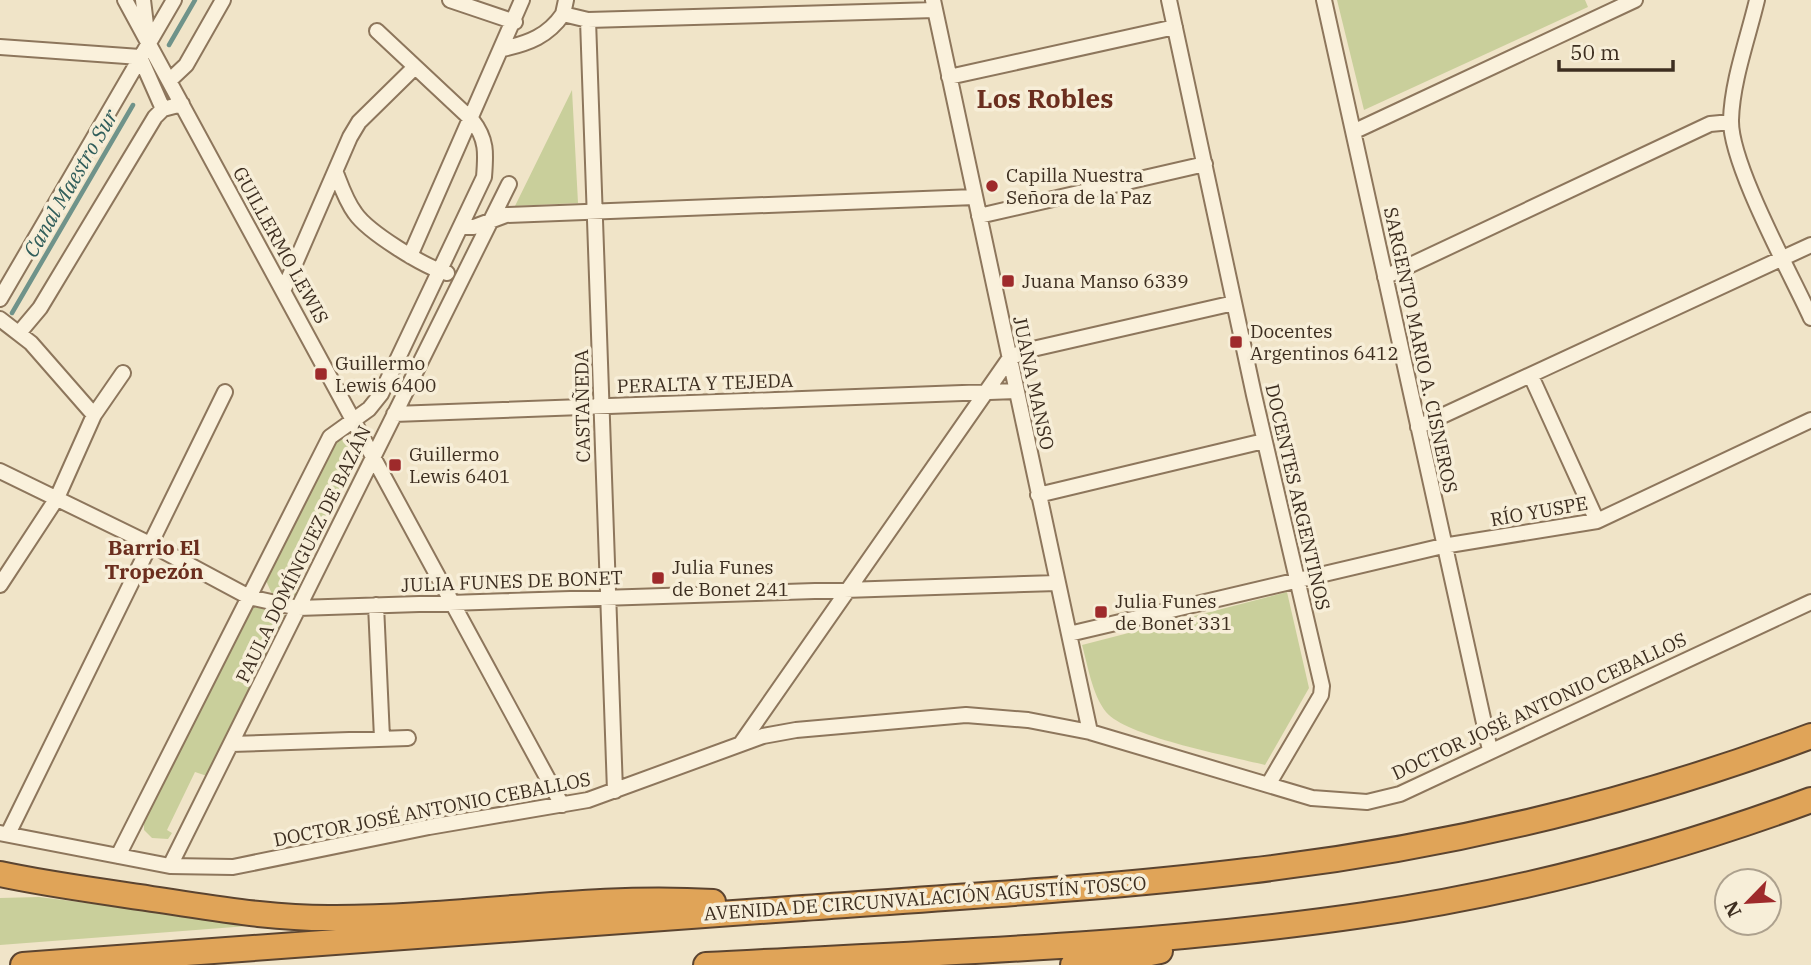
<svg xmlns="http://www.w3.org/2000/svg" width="1811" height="965" viewBox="0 0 1811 965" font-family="'IBM Plex Serif',serif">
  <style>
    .green { fill: #c9cf9b }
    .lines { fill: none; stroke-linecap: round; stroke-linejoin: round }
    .stream { stroke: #6f938a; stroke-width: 4.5 }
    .street-casing { stroke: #8d765c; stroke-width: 18 }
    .highway-casing { stroke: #5b4430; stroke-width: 28 }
    .street { stroke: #faf1dc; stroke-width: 14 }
    .highway { stroke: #e0a458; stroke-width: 24 }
    .poi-dot { fill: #9e2a2b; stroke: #f7eed8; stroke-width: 2.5 }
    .labels { text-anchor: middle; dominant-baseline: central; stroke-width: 7; stroke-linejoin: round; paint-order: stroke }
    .poi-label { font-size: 19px; fill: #3d2e20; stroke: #f7eed8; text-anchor: start }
    .street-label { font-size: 19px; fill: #3d2e20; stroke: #f7eed8 }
    .water-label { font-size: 21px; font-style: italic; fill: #2f5d5a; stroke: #f7eed8 }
    .neighbourhood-label { font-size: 21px; font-weight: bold; fill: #6b2e1e; stroke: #f7eed8 }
    .district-label { font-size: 26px; font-weight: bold; fill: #6b2e1e; stroke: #f7eed8 }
  </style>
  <rect width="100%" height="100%" fill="#f0e4c8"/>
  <path class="green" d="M1337,0h248l3,7 -224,103z
    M572,90l6,113 -63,3z
    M339,437l8,3 6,23 -59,120 5,4 -4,10 -8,2 -15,-5 -9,-20z
    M1287,592l22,96 -44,77c-35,-9 -138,-28 -159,-53 -14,-18 -18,-46 -24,-67z
    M256,605l27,6 1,10 -77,155 -12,-4 -28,58 5,3 -4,6 -16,-1 -8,-8v-9l102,-207z
    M39,897l121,15 88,14 -248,19v-47z"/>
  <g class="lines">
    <path class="stream" d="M169,45l26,-45
      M12,313l121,-208"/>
    <defs>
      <path id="street" d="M125,0l437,805
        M143,0l4,33
        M450,0l65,22
        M933,0l157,732
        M1169,0l85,395 68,291 -1,9 -53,90
        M1324,0l166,750
        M1757,0c-9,38 -25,81 -26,120 -1,44 60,154 80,198
        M563,14l3,-14
        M588,20l27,771
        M0,47l140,10
        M503,49c26,-6 45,-13 60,-35l25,6 347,-10
        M140,57l23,52
        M949,77l226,-50
        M169,81l17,-16 37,-65
        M1355,131l280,-131
        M336,173c5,13 10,28 19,40 13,19 69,54 92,60
        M979,216l226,-52
        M463,227h11l32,-12 469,-18
        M410,256l112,-256
        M1385,277l325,-153 21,-2
        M284,289l66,-152 9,-15 56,-55
        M0,299l174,-299
        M0,319l31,24 63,72
        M19,333l21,-25 115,-191 8,-8 19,-5
        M1531,376l66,145
        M394,414l622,-23
        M1418,427l393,-182
        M0,471l152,74 97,52 49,11 759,-25
        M1038,495l226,-54
        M0,585l57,-87 37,-83 29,-42
        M376,605l6,133
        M1069,634l374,-88 154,-25 214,-101
        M742,742l267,-383 15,-8 210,-48
        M231,744l177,-6
        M0,833l170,33 63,1 196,-40 159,-27 175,-64 33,-6 170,-15 62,5 62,12 222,66 55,4 33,-8 411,-192
        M8,834l217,-442
        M118,856l212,-419 39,-28 12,-15 103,-217c2,-24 3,-38 -12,-57l-95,-89
        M170,866l339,-682"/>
      <path id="highway" d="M0,874c51,11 101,17 152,25 62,9 121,20 184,19 126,0 251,-24 377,-16
        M23,965c260,-20 520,-38 780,-57 148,-11 296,-19 444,-37 193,-22 382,-67 564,-135
        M706,965c219,-12 440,-18 658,-50 152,-22 303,-62 447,-115
        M1073,965l30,-2 57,-12"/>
    </defs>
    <use href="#street" class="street-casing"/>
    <use href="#highway" class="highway-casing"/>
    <use href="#street" class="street"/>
    <use href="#highway" class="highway"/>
  </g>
  <g class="poi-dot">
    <circle cx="992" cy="186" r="7"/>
    <rect x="1001" y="274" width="14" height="14" rx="3.5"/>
    <rect x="1229" y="335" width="14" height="14" rx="3.5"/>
    <rect x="314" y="367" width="14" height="14" rx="3.5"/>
    <rect x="388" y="458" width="14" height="14" rx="3.5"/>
    <rect x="651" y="571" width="14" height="14" rx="3.5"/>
    <rect x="1094" y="605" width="14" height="14" rx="3.5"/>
  </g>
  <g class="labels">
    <g class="poi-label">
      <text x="1006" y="175">Capilla Nuestra<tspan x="1006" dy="22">Señora de la Paz</tspan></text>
      <text x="1022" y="281">Juana Manso 6339</text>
      <text x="1250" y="331">Docentes<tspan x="1250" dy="22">Argentinos 6412</tspan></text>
      <text x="335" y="363">Guillermo<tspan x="335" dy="22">Lewis 6400</tspan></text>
      <text x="409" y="454">Guillermo<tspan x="409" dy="22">Lewis 6401</tspan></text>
      <text x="672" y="567">Julia Funes<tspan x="672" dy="22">de Bonet 241</tspan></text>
      <text x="1115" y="601">Julia Funes<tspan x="1115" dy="22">de Bonet 331</tspan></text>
    </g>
    <g class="street-label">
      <text transform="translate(281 245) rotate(61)">GUILLERMO LEWIS</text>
      <text transform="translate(1421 350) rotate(78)">SARGENTO MARIO A. CISNEROS</text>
      <text transform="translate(705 383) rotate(-2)">PERALTA Y TEJEDA</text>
      <text transform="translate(1034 383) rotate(78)">JUANA MANSO</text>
      <text transform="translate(582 406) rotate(-91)">CASTAÑEDA</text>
      <text transform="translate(1298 497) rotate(77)">DOCENTES ARGENTINOS</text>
      <text transform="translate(1539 511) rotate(-10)">RÍO YUSPE</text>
      <text transform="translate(303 554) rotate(-64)">PAULA DOMÍNGUEZ DE BAZÁN</text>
      <text transform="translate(512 581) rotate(-2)">JULIA FUNES DE BONET</text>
      <text transform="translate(1539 706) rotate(-25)">DOCTOR JOSÉ ANTONIO CEBALLOS</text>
      <text transform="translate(432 809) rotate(-11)">DOCTOR JOSÉ ANTONIO CEBALLOS</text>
      <text transform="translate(925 898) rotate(-4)">AVENIDA DE CIRCUNVALACIÓN AGUSTÍN TOSCO</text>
    </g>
    <g class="water-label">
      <text transform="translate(70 183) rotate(-60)">Canal Maestro Sur</text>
    </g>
    <g class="neighbourhood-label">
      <text x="154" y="547">Barrio El<tspan x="154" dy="24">Tropezón</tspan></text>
    </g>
    <g class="district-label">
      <text x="1045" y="98">Los Robles</text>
    </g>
  </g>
  <g transform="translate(1748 902) rotate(245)"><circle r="33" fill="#f7eed8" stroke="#ada18e" stroke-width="2"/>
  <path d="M0-5L12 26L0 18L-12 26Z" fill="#9e2a2b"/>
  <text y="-10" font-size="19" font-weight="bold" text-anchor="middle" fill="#3d2e20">N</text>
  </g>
  <path d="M1559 60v10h114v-10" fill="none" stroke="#3d2e20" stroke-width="3.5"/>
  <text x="1570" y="60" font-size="21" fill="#3d2e20" stroke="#f7eed8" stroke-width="5" paint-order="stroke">50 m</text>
</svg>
